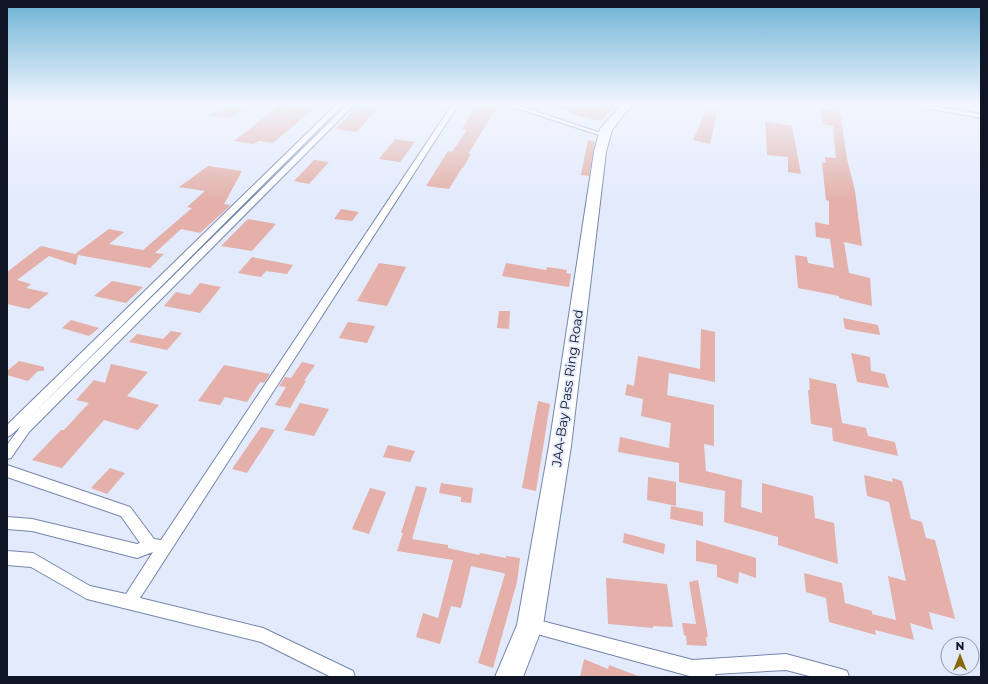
<svg xmlns="http://www.w3.org/2000/svg" width="988" height="684" viewBox="0 0 988 684" font-family="Montserrat,sans-serif">
  <style>
    .building { fill: #e4b0a9 }
    .lines { fill: none; stroke-linecap: round; stroke-linejoin: round }
    .street-casing { stroke: #7586ad; stroke-width: 2 }
    .highway-casing { stroke: #7586ad; stroke-width: 2 }
    .street { fill: #fff; fill-rule: evenodd }
    .highway { fill: #fff; fill-rule: evenodd }
    .labels { text-anchor: middle; dominant-baseline: central; stroke-width: 3.5; stroke-linejoin: round; paint-order: stroke }
    .street-label { font-size: 13px; fill: #0f1524; stroke: #e3eafc }
  </style>
  <rect width="100%" height="100%" fill="#e3eafc"/>
  <path class="building" d="M280,105h11l22,4 -40,34 -14,-2 -5,3 -20,-3z
    M476,105l21,2 -29,47h3l-8,14h-1l-13,21 -23,-3 22,-35 4,1 15,-22 -5,-1z
    M615,105l-14,16 -23,-5 -20,-10z
    M831,105h7l4,18 5,36 8,32 7,55 -18,-4 5,31 21,5 2,28 -33,-8v-2l-41,-8 -3,-33 12,2 1,6 26,5 -4,-29 -14,-2 -1,-15 14,3v-24l-3,-1 -4,-38 4,1 -1,-6 11,1 -3,-32 -10,-2 -3,-16 11,2z
    M225,106l19,3 -15,10 -20,-3z
    M358,106l19,2 -20,24 -22,-3z
    M706,110l11,2 -7,32 -17,-4z
    M765,121l27,5 9,48 -13,-2v-15l-21,-2z
    M395,139l20,3 -15,20 -21,-3z
    M588,140l7,2 -6,34 -8,-1z
    M314,160l15,2 -20,22 -15,-3z
    M208,166l34,5 -18,33 7,1 -31,28 -19,-4 -26,24 9,1 -14,14 -72,-13 -2,10 -27,-9 -32,24 14,4 -5,4 23,5 -20,16 -22,-5v-32l34,-26 34,8 34,-25 15,3 -15,12 34,6 49,-42 -5,-1 18,-16 -26,-4z
    M341,209l18,3 -7,9 -18,-2z
    M248,219l28,5 -24,27 -31,-5z
    M252,257l41,8 -6,9 -21,-3 -5,6 -23,-4z
    M379,263l27,4 -19,39 -30,-5z
    M506,263l40,7 1,-3 20,3 -1,3 5,1 -2,13 -67,-11z
    M112,281l31,6 -17,16 -32,-7z
    M200,283l21,4 -21,26 -36,-7 12,-14 14,3z
    M499,311h11l-1,18 -12,-1z
    M843,318l35,7 2,10 -35,-6z
    M71,320l28,8 -10,8 -27,-8z
    M348,322l27,4 -8,17 -28,-5z
    M701,329l14,3v50l-46,-9 -2,22 47,10v41l-10,-2 2,27 36,9 -1,27 21,6v-30l51,13 2,22 19,5 4,41 -60,-19v-8l-54,-15 1,-31 -46,-9v-19l-61,-11 2,-15 49,11 2,-25 -30,-7 2,-17 -18,-4 2,-11 7,2 4,-30 62,13z
    M171,331l11,2 -15,17 -38,-8 8,-8 26,5z
    M851,353l19,4 1,14 14,3 4,14 -32,-6z
    M19,361l25,6v4h-6l-10,10 -21,-6v-4z
    M302,362l13,3 -11,16h2l-16,27 -15,-3 11,-18 -7,-1 6,-9 6,1z
    M111,364l37,8 -21,24 32,9 -21,25 -34,-10 -42,48 -30,-8 29,-30h3l25,-27 -13,-3 18,-20 11,3z
    M224,365l31,6 15,3 -6,9 -4,-1 -13,20 -22,-5 -5,8 -22,-4z
    M809,378l27,6 6,39 24,5 2,8 27,6 3,14 -65,-15 -1,-13 -21,-4 -3,-34h2z
    M538,401l12,3 -14,87 -14,-3z
    M300,403l29,6 -15,27 -30,-6z
    M261,427l14,3 -28,43 -15,-4z
    M388,445l27,6 -5,11 -27,-5z
    M110,468l15,5 -18,21 -16,-6z
    M864,475l29,7 -1,-4 10,3 9,38 11,3 4,16 9,2 20,79 -26,-7 4,18 -23,-7 4,17 -39,-10 1,5 -47,-13 -3,-24 -20,-6 -2,-19 38,10 3,20 27,8v3l24,6 -8,-44 18,5 -17,-79 -22,-6z
    M648,477l28,5v24l-29,-6z
    M441,483l32,5 -2,15 -10,-1v-5l-22,-4z
    M416,486l11,2 -15,51 36,6v3l31,7 1,-2 26,5v-2l14,2 -3,24 -24,86 -15,-5 27,-89 -2,-1 -32,-7 -10,42 -10,-2 -11,38 -24,-7 7,-24 15,5 15,-58 -56,-9 6,-18h-2z
    M370,488l16,4 -17,42 -17,-5z
    M671,506l32,6v14l-33,-7z
    M624,533l41,11 -1,10 -41,-11z
    M696,540l60,18v20l-17,-6 -1,12 -21,-7v-12l-21,-4z
    M606,578l61,6 6,43 -20,-1v2l-45,-4z
    M698,580l10,57h-2l1,9 -20,-1 -1,-9 -2,-1 -2,-12 14,1 -7,-42z
    M584,659l24,10 1,-4 29,11 -1,1h-57z"/>
  <g class="lines">
    <defs>
      <path id="street" d="M336,105h7l-313,312 317,-312h7l-325,327 -18,26 -4,1v-14l14,-19 -10,9 -4,2v-12z
        M452,105h6l-318,493 123,30 90,43 2,6h-24l-70,-35 -174,-43 -56,-32 -24,-2v-14l26,2 57,33 36,8 27,-42 -16,6 -105,-27 -25,-2v-12l25,2 105,25 3,-1 -19,-27 -114,-39v-12l123,42 24,32 7,1z
        M507,105h10l90,30 -5,1z
        M908,105h17l56,9v4z
        M530,618l163,42 93,-6 55,15 6,2 2,6h-36l-27,-7 -71,4 1,3h-23l-163,-45 -5,-2 -2,-5 2,-5z"/>
      <path id="highway" d="M621,105h13l-8,7 -14,18 -6,22 -35,294 -28,179 -20,52h-28l22,-52 32,-179 45,-294 6,-23z"/>
    </defs>
    <use href="#street" class="street-casing"/>
    <use href="#highway" class="highway-casing"/>
    <use href="#street" class="street"/>
    <use href="#highway" class="highway"/>
  </g>
  <linearGradient id="sky" x2="0" y2="1"><stop stop-color="#6db2d6"/><stop offset="0.52" stop-color="#f2f6fe"/><stop offset="1" stop-color="#f2f6fe" stop-opacity="0"/></linearGradient>
  <rect width="988" height="201" fill="url(#sky)"/>
  <g class="labels">
    <g class="street-label">
      <text transform="translate(567 388) rotate(-82)">JAA-Bay Pass Ring Road</text>
    </g>
  </g>
  <rect width="988" height="684" fill="none" stroke="#0f1524" stroke-width="16"/>
  <g transform="translate(960 656)"><circle r="19" fill="#e3eafc" stroke="#8e95a6"/>
  <path d="M0-3L7 15L0 10L-7 15Z" fill="#886805"/>
  <text y="-6" font-size="11" font-weight="bold" text-anchor="middle" fill="#0f1524">N</text>
  </g>
</svg>
